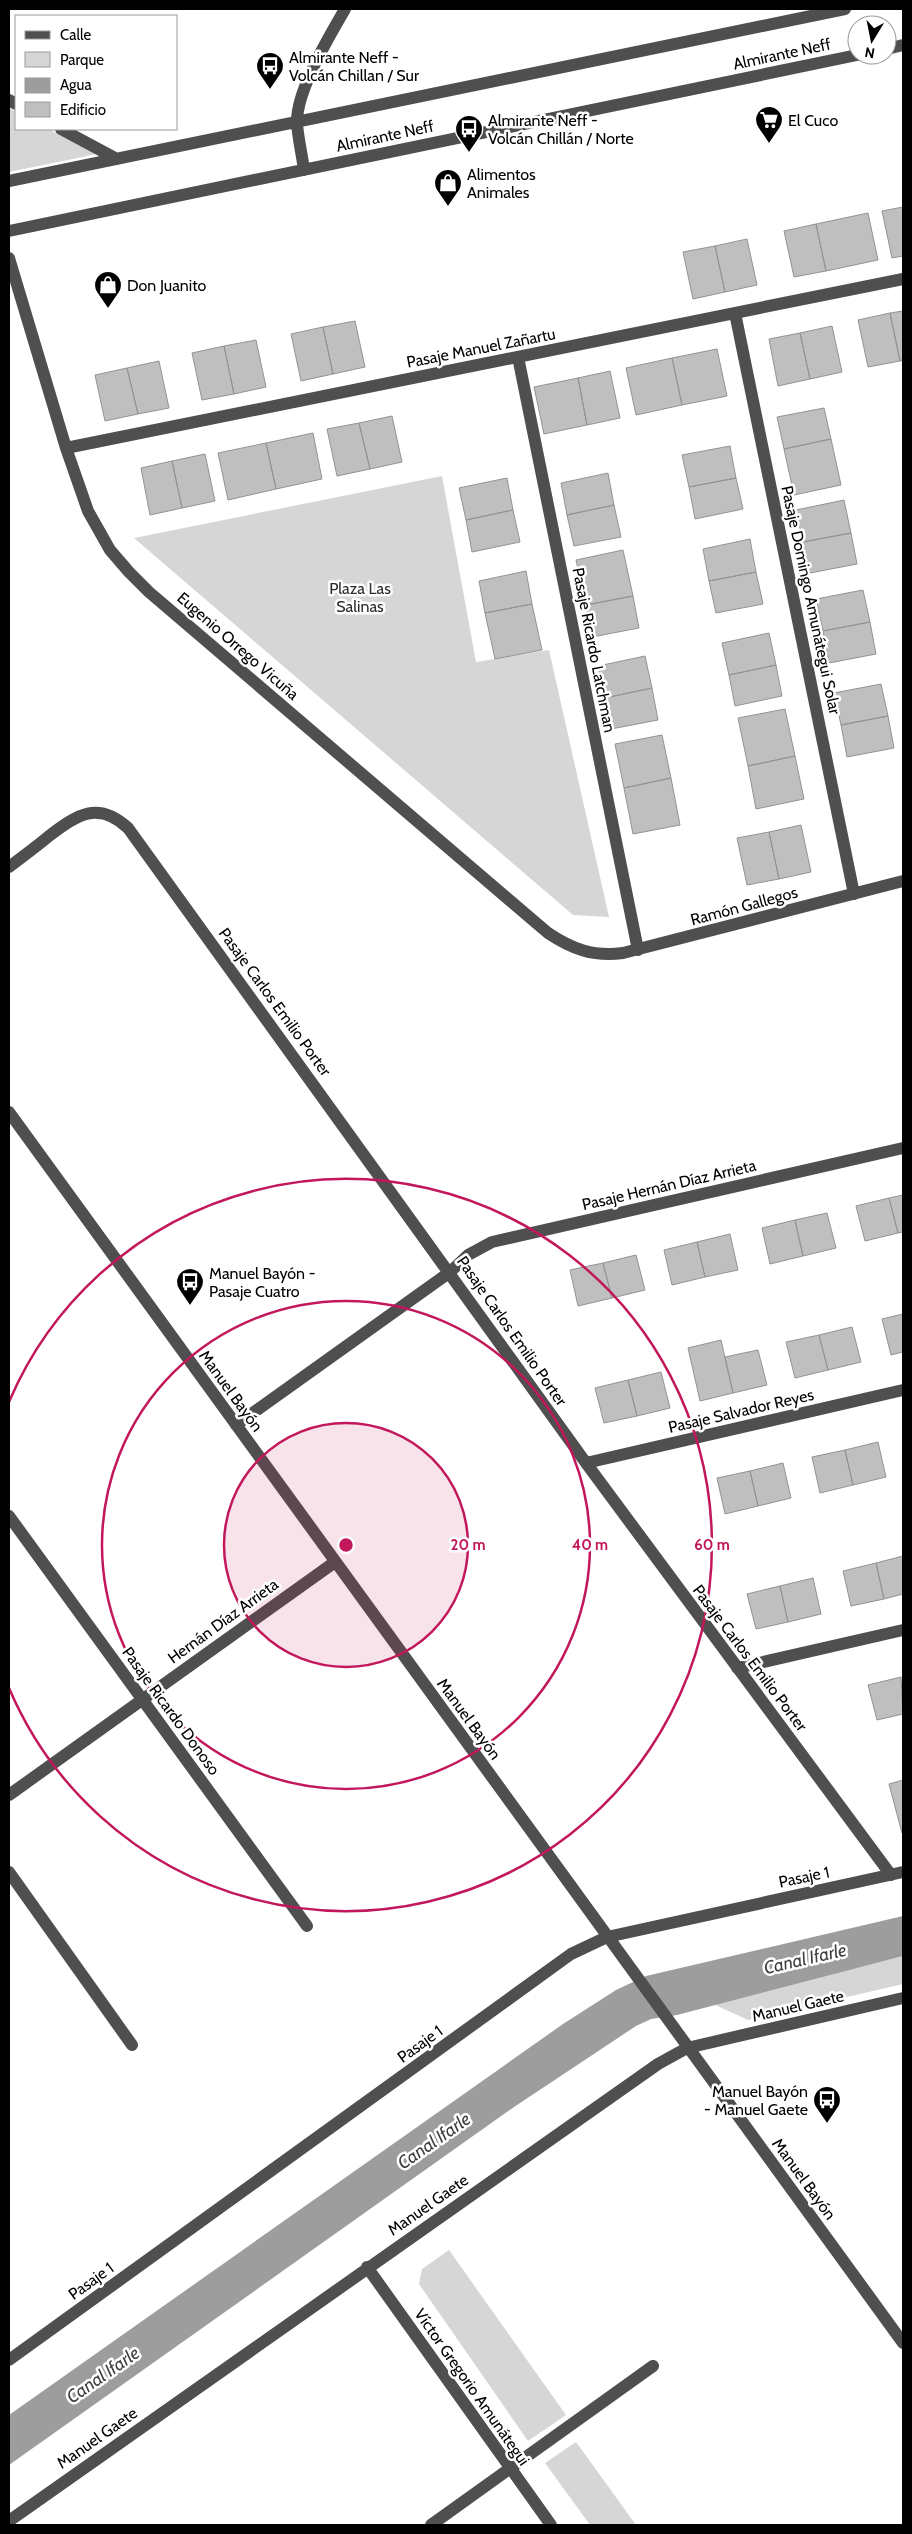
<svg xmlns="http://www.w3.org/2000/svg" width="912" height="2534" viewBox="0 0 912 2534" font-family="Cabin,sans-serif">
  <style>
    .green { fill: #d6d6d6 }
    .water { fill: #9d9d9d }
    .building { fill: #bfbfbf; stroke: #939393 }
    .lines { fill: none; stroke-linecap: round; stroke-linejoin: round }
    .minor { stroke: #4f4f4f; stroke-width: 12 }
    .ring { fill: none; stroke: #c2185b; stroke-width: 2.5 }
    .labels { text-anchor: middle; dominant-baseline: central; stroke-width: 5; stroke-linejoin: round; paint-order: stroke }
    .street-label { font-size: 16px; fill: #000; stroke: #fff }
    .poi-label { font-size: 16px; fill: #000; stroke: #fff; text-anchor: start }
    .park-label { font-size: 16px; fill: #2d2d2d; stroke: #fff }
    .water-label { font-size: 18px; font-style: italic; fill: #3e3e3e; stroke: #fff }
    .centre { fill: #c2185b; stroke: #fff; stroke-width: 2.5 }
    .ring-label { font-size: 15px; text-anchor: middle; font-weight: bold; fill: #c2185b; stroke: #fff; stroke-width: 5; stroke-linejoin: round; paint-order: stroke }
  </style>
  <rect width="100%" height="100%" fill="#fff"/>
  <path class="green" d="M9,108l7,4v17h32l49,25 -88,18z
    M442,476l34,186 73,-12 60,267 -36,-2 -439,-377z
    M903,1956v28l-155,36 -35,-16z
    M449,2250l117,165 -38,26 -109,-157 3,-15z
    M576,2442l8,11 52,72h-46l-45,-62z"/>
  <path class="water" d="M903,1916v40l-226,59 -26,4 -15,7 -122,81 -505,358v-50l554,-391 53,-34 30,-14z"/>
  <path class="building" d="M903,207v49l-11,2 -10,-47z
    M868,213l10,47 -52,11 -10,-47z
    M816,224l10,47 -32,6 -10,-46z
    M747,239l10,46 -32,7 -10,-46z
    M715,246l10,46 -32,7 -10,-47z
    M903,311v49l-3,1 -10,-48z
    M890,313l10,48 -32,6 -10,-47z
    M355,321l10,46 -32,7 -10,-47z
    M832,326l10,46 -32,7 -10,-46z
    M323,327l10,47 -32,7 -10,-47z
    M800,333l10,46 -32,7 -9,-47z
    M256,340l10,47 -32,7 -10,-48z
    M224,346l10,48 -32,6 -10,-47z
    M717,349l10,47 -45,9 -10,-47z
    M672,358l10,47 -46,10 -10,-47z
    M159,361l10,47 -31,6 -11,-46z
    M127,368l11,46 -33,7 -10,-46z
    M610,371l10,47 -33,7 -9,-47z
    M578,378l9,47 -43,9 -10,-47z
    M824,408l7,31 -47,10 -7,-32z
    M392,416l10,46 -32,7 -11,-46z
    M359,423l11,46 -33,7 -10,-47z
    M313,433l9,46 -46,10 -10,-46z
    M831,439l10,46 -47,10 -10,-46z
    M266,443l10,46 -48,11 -10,-47z
    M730,446l6,32 -47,9 -7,-32z
    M205,454l10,47 -33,7 -10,-47z
    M172,461l10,47 -32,7 -9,-47z
    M608,473l6,32 -47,10 -6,-32z
    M507,478l6,32 -47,10 -7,-32z
    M736,478l7,31 -48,10 -6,-32z
    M844,500l7,33 -48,9 -7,-32z
    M614,505l7,32 -47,9 -7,-31z
    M513,510l7,32 -48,10 -6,-32z
    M851,533l6,31 -47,9 -7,-31z
    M750,539l6,33 -47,9 -6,-32z
    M623,550l10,46 -47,9 -10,-45z
    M526,571l6,33 -47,9 -6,-32z
    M756,572l7,32 -47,9 -7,-32z
    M863,590l7,32 -47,9 -7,-32z
    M633,596l6,32 -47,9 -6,-32z
    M532,604l10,46 -47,9 -10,-46z
    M870,622l6,32 -47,9 -6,-32z
    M769,633l7,32 -47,10 -7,-32z
    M645,656l7,32 -47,10 -7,-32z
    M776,665l6,31 -47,10 -6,-31z
    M881,684l7,32 -47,9 -7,-32z
    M652,688l6,32 -47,9 -6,-31z
    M785,709l10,47 -47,10 -10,-48z
    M888,716l6,32 -47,9 -6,-32z
    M662,735l9,43 -47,10 -9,-44z
    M795,756l9,43 -48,10 -8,-43z
    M671,778l9,47 -47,9 -9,-46z
    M801,825l10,47 -32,7 -10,-47z
    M769,832l10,47 -32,6 -10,-47z
    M903,1195v37l-5,1 -9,-35z
    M889,1198l9,35 -33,8 -9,-35z
    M827,1213l9,35 -33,8 -8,-36z
    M795,1220l8,36 -33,8 -8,-36z
    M730,1234l8,36 -33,7 -8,-35z
    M697,1242l8,35 -33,8 -8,-35z
    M636,1255l9,35 -33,8 -9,-35z
    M603,1263l9,35 -34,8 -8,-36z
    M903,1314v38l-12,3 -9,-36z
    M852,1327l9,35 -33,8 -9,-35z
    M819,1335l9,35 -33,8 -9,-36z
    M721,1340l12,53 -33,8 -12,-53z
    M758,1350l9,35 -34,8 -8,-36z
    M661,1372l9,36 -33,8 -9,-36z
    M628,1380l9,36 -33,7 -9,-35z
    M878,1442l8,35 -33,8 -8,-35z
    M845,1450l8,35 -33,8 -8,-36z
    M783,1463l8,35 -33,8 -8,-35z
    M750,1471l8,35 -33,8 -8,-36z
    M903,1556v38l-19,5 -8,-36z
    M876,1563l8,36 -33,7 -8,-35z
    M813,1578l8,36 -33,8 -8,-36z
    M780,1586l8,36 -32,7 -9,-35z
    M901,1677l2,37 -26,6 -9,-35z
    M903,1780v53h-1l-13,-49z"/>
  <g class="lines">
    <path class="minor" d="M887,49l16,-4
      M9,100l7,4
      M61,129l56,30
      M304,170c-2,-16 -6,-31 -7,-47 -1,-32 32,-86 48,-114
      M9,181l836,-172
      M9,231l848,-176
      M9,258l57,190 22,63 22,39 19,22 20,20 399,341c24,16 45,24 75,20l280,-72
      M735,313l119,581
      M518,357l120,593
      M66,448l837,-169
      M9,867c13,-10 27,-20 40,-31 28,-21 49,-36 79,-8l458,635 305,412
      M9,1112l894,1231
      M236,1425l214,-153 18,-17 24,-13 411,-94
      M586,1463l317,-73
      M9,1516l298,410
      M737,1668l166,-38
      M9,1795l326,-233
      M9,1872l123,173
      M367,2267l184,258
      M9,2360l562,-406 36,-17 296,-65
      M9,2521l649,-457 29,-16 216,-50
      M431,2525l222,-159"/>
  </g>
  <circle cx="346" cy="1545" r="122" fill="#c2185b" fill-opacity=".12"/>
  <g class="ring">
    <circle cx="346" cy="1545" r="122"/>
    <circle cx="346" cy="1545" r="244"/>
    <path d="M9 1402A366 366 0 1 1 9 1688"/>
  </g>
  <defs>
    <symbol id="bus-pin" viewBox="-11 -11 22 30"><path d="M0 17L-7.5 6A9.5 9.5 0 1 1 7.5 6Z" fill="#000" stroke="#fff"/><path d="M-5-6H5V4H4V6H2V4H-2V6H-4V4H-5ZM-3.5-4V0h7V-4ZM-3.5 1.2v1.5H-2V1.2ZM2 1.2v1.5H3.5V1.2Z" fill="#fff"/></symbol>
    <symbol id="supermarket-pin" viewBox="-11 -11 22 30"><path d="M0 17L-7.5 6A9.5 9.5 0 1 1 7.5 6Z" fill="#000" stroke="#fff"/><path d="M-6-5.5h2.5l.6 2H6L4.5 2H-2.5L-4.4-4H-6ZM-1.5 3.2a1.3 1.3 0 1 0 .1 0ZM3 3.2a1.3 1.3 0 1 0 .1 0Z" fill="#fff"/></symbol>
    <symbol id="shop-pin" viewBox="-11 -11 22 30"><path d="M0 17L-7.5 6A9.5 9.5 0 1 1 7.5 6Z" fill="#000" stroke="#fff"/><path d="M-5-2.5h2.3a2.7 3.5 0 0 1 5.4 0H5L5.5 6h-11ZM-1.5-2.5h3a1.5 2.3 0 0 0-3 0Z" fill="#fff"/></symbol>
  </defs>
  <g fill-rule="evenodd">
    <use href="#bus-pin" x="254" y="50" width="32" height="43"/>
    <use href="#supermarket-pin" x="753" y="104" width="32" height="43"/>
    <use href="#bus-pin" x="453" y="113" width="32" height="43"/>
    <use href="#shop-pin" x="432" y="167" width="32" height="43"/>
    <use href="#shop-pin" x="92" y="269" width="32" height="43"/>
    <use href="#bus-pin" x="174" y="1266" width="32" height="43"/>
    <use href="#bus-pin" x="811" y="2084" width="32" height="43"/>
  </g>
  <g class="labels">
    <g class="street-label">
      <text transform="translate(782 54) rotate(-12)">Almirante Neff</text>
      <text transform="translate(385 136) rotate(-12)">Almirante Neff</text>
      <text transform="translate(481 348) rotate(-11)">Pasaje Manuel Zañartu</text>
      <text transform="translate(811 600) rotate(78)">Pasaje Domingo Amunátegui Solar</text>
      <text transform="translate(238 646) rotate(41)">Eugenio Orrego Vicuña</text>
      <text transform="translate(594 650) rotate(79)">Pasaje Ricardo Latchman</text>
      <text transform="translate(744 906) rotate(-15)">Ramón Gallegos</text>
      <text transform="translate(275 1002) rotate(54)">Pasaje Carlos Emilio Porter</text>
      <text transform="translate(669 1185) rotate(-13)">Pasaje Hernán Díaz Arrieta</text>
      <text transform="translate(512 1331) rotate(55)">Pasaje Carlos Emilio Porter</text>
      <text transform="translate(231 1391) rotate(54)">Manuel Bayón</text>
      <text transform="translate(741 1411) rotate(-13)">Pasaje Salvador Reyes</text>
      <text transform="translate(223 1621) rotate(-36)">Hernán Díaz Arrieta</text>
      <text transform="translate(750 1658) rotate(53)">Pasaje Carlos Emilio Porter</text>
      <text transform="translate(171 1711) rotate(54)">Pasaje Ricardo Donoso</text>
      <text transform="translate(469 1719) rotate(54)">Manuel Bayón</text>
      <text transform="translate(804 1877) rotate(-12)">Pasaje 1</text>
      <text transform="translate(798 2006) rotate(-13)">Manuel Gaete</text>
      <text transform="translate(420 2044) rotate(-36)">Pasaje 1</text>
      <text transform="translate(804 2179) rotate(54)">Manuel Bayón</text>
      <text transform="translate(428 2205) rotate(-35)">Manuel Gaete</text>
      <text transform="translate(91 2281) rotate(-36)">Pasaje 1</text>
      <text transform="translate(472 2387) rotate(55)">Víctor Gregorio Amunátegui</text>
      <text transform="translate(97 2438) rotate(-35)">Manuel Gaete</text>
    </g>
    <g class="poi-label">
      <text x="289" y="57">Almirante Neff -<tspan x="289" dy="18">Volcán Chillan / Sur</tspan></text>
      <text x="488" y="120">Almirante Neff -<tspan x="488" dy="18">Volcán Chillán / Norte</tspan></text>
      <text x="788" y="120">El Cuco</text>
      <text x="467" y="174">Alimentos<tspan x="467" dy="18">Animales</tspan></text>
      <text x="127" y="285">Don Juanito</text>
      <text x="209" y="1273">Manuel Bayón -<tspan x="209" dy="18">Pasaje Cuatro</tspan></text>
      <text x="808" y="2091" text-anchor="end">Manuel Bayón<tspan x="808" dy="18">- Manuel Gaete</tspan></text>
    </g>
    <g class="park-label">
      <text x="360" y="588">Plaza Las<tspan x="360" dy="18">Salinas</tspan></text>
    </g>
    <g class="water-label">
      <text transform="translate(805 1959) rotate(-13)">Canal Ifarle</text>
      <text transform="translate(434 2141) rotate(-35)">Canal Ifarle</text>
      <text transform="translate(103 2375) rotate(-35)">Canal Ifarle</text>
    </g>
  </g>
  <circle cx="346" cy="1545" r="8" class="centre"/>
  <g class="ring-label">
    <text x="468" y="1550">20 m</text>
    <text x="590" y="1550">40 m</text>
    <text x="712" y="1550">60 m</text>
  </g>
  <rect width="912" height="2534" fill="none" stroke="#000000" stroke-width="20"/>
  <rect x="15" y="15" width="162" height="115" fill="#ffffff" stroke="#999999"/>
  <rect x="25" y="31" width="25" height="8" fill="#4f4f4f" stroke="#999999"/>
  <text x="60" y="40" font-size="15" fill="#000000">Calle</text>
  <rect x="25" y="52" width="25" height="15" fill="#d6d6d6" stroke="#999999"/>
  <text x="60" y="65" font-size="15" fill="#000000">Parque</text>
  <rect x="25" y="78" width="25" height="15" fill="#9d9d9d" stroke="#999999"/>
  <text x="60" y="90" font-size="15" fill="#000000">Agua</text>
  <rect x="25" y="102" width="25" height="15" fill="#bfbfbf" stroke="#999999"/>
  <text x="60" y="115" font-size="15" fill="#000000">Edificio</text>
  <g transform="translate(872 40) rotate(190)"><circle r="24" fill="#ffffff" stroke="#999999"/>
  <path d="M0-4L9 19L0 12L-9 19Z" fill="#000000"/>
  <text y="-8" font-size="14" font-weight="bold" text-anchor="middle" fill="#000000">N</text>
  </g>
</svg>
